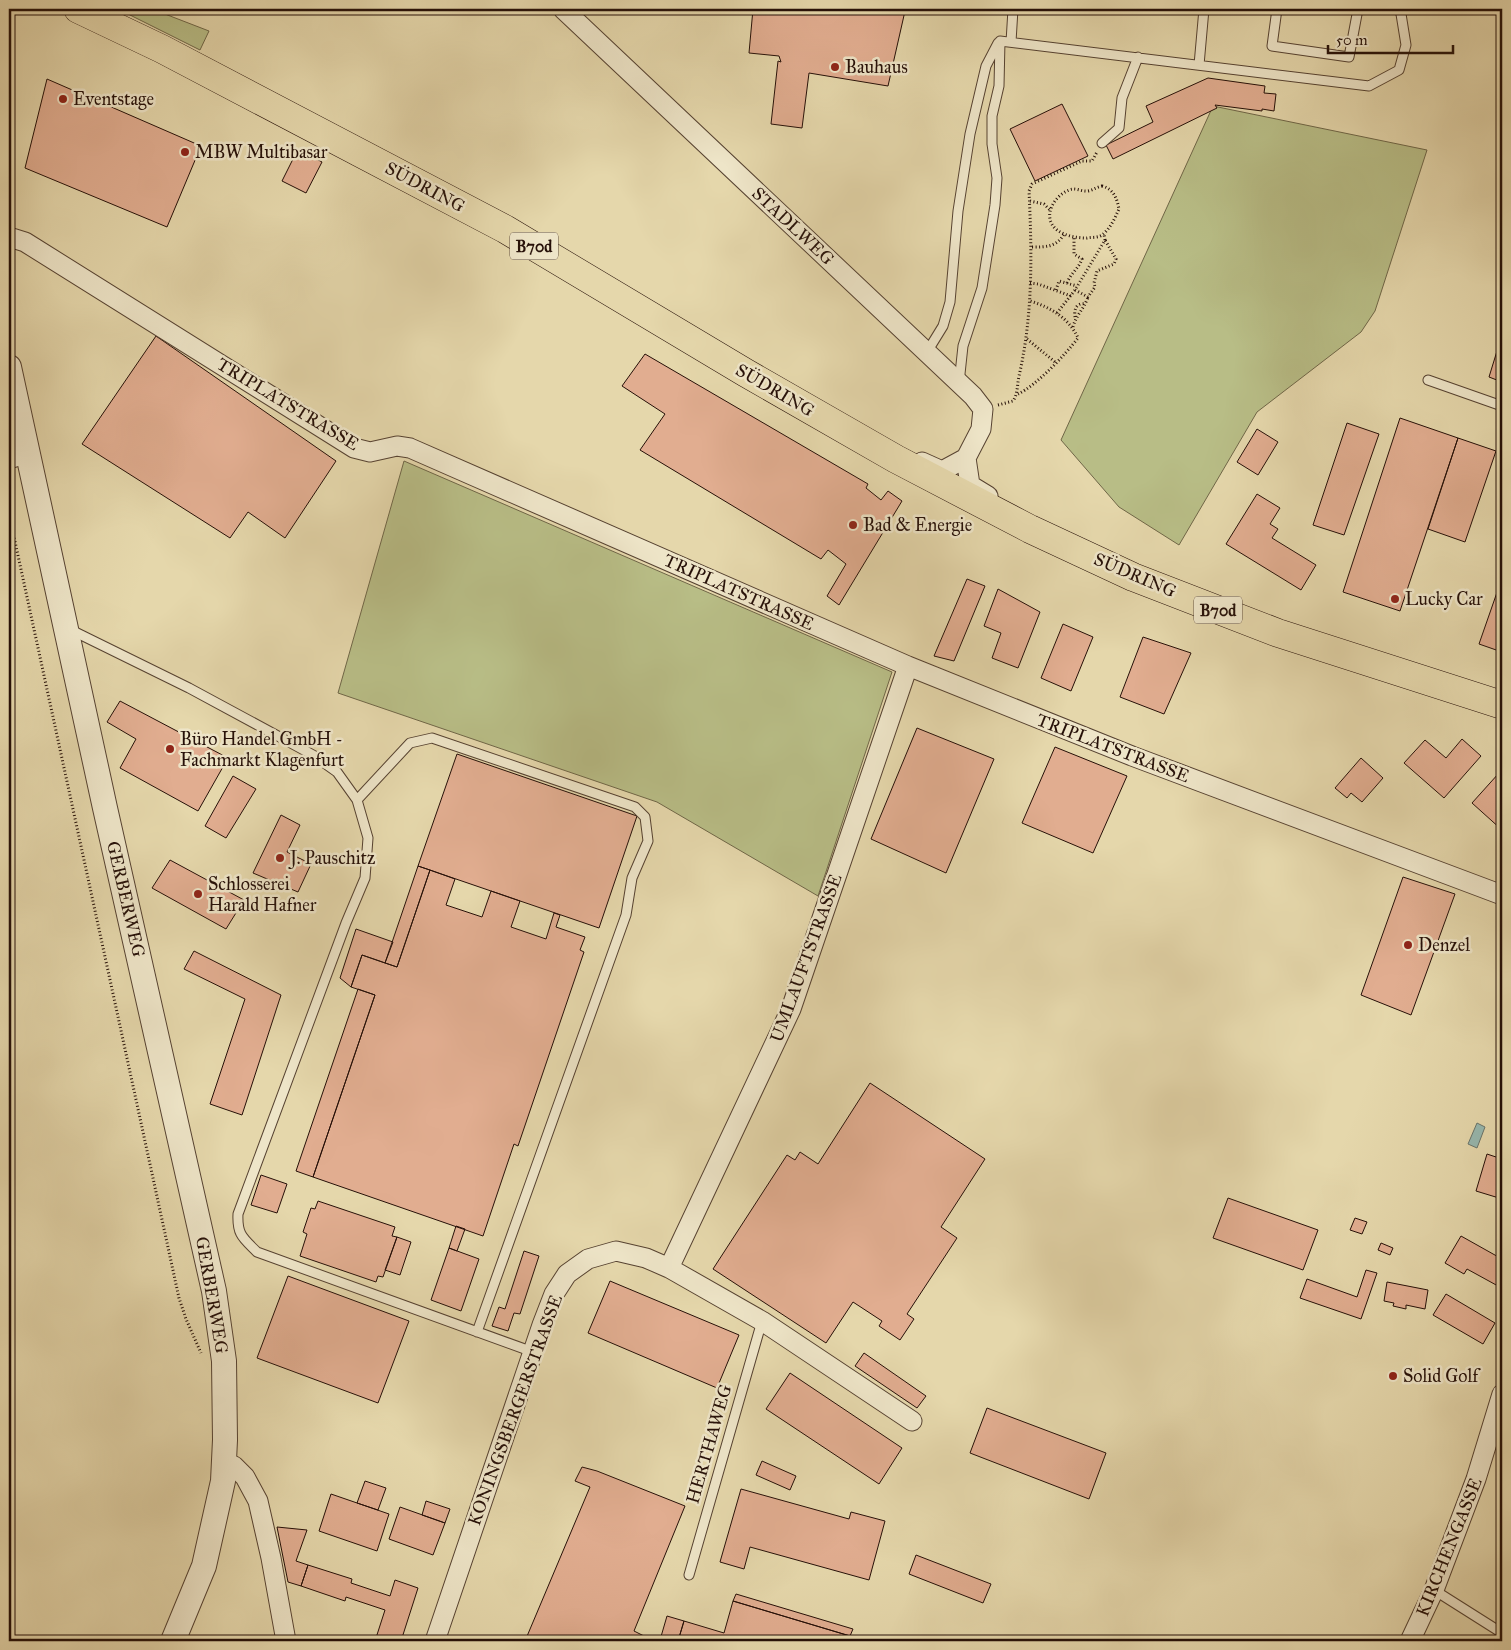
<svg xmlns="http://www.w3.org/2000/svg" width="1511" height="1650" viewBox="0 0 1511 1650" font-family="'IM FELL Great Primer',serif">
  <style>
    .green { fill: #b8bd86; stroke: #6f6647 }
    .water { fill: #97b8af; stroke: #6a756c }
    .building { fill: #e1ad90; stroke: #261008 }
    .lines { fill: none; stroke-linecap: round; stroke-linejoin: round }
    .service-casing { stroke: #564231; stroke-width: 11 }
    .minor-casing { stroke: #564231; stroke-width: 21 }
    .tertiary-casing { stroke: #564231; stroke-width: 26 }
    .primary-casing { stroke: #261008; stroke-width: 29 }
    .path { stroke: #261008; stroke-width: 3; stroke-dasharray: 1 2.5; stroke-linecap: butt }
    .service { stroke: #eee5c8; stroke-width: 9 }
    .minor { stroke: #eee5c8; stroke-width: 19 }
    .tertiary { stroke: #eee5c8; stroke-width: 24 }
    .primary { stroke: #e5d7ab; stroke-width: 28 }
    .poi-dot { fill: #8f2418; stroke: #eee5c8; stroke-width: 2 }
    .labels { text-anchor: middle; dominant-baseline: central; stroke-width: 5; stroke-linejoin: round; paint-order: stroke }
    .shield { fill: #eee5c8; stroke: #625042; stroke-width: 1 }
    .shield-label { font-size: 16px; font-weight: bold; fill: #261008 }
    .poi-label { font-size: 18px; fill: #261008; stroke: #eee5c8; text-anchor: start }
    .street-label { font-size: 18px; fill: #261008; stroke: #eee5c8 }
  </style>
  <rect width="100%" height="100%" fill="#e5d7ab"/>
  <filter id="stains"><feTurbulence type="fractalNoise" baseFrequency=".004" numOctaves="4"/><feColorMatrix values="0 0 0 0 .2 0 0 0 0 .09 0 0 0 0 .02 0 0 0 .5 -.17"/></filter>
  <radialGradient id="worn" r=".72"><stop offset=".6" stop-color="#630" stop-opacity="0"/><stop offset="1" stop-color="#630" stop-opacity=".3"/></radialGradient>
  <path class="green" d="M118,9h34l57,22 -9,19z
    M1213,106l214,44 -52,161 -14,21 -104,80 -78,133 -60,-38 -58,-67z
    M404,461l488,211 -74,224 -161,-94 -319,-109z"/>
  <path class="water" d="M1477,1123l8,4 -8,21 -9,-4z"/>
  <path class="building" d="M753,9h195l-1,5 -42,-3 -17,75 -79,-13 -7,55 -31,-4 7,-63 3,1 -2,-6 -30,-3z
    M1208,78l57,8 -1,7 12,1 -2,17 -12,-2v2l-47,-6 2,3 -104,51 -7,-14 47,-23 -7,-16z
    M47,79l154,67 -34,81 -142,-59z
    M1062,104l26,52 -53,25 -25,-52z
    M298,149l24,13 -16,31 -24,-12z
    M156,336l180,125 -51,77 -37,-26 -18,26 -148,-94z
    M1501,338h1v44l-13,-5z
    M645,354l223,130 -2,4 15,12 7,-9 14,10 -63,104 -12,-9 19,-32 -18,-14 -7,9 -181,-109 25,-36 -43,-28z
    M1400,418l58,20 -58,173 -57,-19z
    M1347,423l32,11 -35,101 -31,-10z
    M1257,429l21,13 -20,33 -21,-13z
    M1458,438l38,13 -31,91 -37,-13z
    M1257,494l23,14 -10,16 8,5 -6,9 44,27 -15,25 -75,-46z
    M1502,578v74l-23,-8z
    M967,579l18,7 -31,75 -20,-5z
    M998,589l42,23 -22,56 -26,-10 9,-25 -17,-7z
    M1063,624l30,13 -22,54 -30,-13z
    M1143,637l48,16 -27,61 -44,-17z
    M120,701l108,57 -30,53 -78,-43 16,-29 -29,-17z
    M917,728l77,31 -48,114 -75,-34z
    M1462,739l19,17 -37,42 -40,-35 21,-23 21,18z
    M1055,747l72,29 -34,77 -71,-30z
    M457,754l180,62 -38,112 -181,-62z
    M1361,758l22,20 -21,24 -11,-9 -4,5 -12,-10z
    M1499,773l3,4v53l-30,-27z
    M233,776l23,13 -30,49 -21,-12z
    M281,815l19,10 -13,27 24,12 -13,28 -45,-19z
    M170,860l74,40 -18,29 -74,-41z
    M418,866l12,4 -33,97 -12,-4z
    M430,870l25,9 -9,26 36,12 9,-26 29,10 -9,26 35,12 8,-26 6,2 -4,12 29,10 -5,13 4,2 -66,194 -4,-2 -31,92 -170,-59 62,-182 -24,-8 11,-32 35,12z
    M1403,877l52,17 -44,121 -50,-20z
    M356,929l37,13 -8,21 -23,-8 -11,32 -11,-9z
    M194,951l87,44 -39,120 -32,-11 35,-105 -61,-30z
    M358,989l17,6 -62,182 -17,-6z
    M870,1083l115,76 -44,68 16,11 -50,76 7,5 -14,21 -21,-14 3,-5 -29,-19 -27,41 -113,-74 74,-114 8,5 5,-8 18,12z
    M1487,1154l15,5v28l-3,11 -23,-7z
    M261,1175l26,9 -10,29 -26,-8z
    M1228,1198l90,32 -15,40 -90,-32z
    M318,1201l77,26 -3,9 5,1 -14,40 -5,-1 -2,6 -76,-26 7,-22 -4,-2 8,-24 4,1z
    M1355,1218l12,4 -5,12 -12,-4z
    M456,1226l9,3 -8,22 -8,-3z
    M1461,1236l41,23v19l-4,8 -31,-17 -3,5 -19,-11z
    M397,1237l14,5 -11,33 -15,-5z
    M1381,1243l12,5 -3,7 -12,-5z
    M449,1248l30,11 -18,52 -30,-11z
    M524,1251l15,5 -19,58 -6,-1 -6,18 -16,-5 7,-19 6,2z
    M1366,1270l11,3 -16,46 -61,-21 7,-19 50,18z
    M288,1276l121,45 -31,82 -121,-45z
    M610,1281l129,54 -22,53 -129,-55z
    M1387,1282l41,8 -3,19 -19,-4v4l-13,-3 1,-3 -10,-2z
    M1446,1294l49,29 -12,21 -50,-29z
    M864,1353l62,43 -9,12 -62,-42z
    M790,1373l112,75 -23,36 -113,-75z
    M987,1408l119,45 -17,46 -119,-46z
    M762,1461l34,15 -6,14 -34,-15z
    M582,1467l15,4 88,35 -51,125 16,8 -1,2h-124l65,-154 -15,-6z
    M365,1481l21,7 -8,22 -21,-7z
    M741,1489l108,30 2,-7 34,9 -16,59 -119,-33 -6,22 -24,-7z
    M331,1494l58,20 -12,37 -58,-20z
    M426,1501l24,8 -5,14 -23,-8z
    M400,1507l45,16 -12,32 -44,-16z
    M277,1527l30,3 -11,31 12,4 -7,21 -13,-4z
    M916,1555l75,29 -8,19 -74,-29z
    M308,1565l44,14 -1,4 39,13 5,-16 23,8 -17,53h-26l10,-31 -39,-13 -1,4 -44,-15z
    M736,1594l117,35 -3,7 -117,-35z
    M733,1601l117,35 -1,5h-171l6,-20 40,12z
    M667,1616l17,5 -6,20 -18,-1z"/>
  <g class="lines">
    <defs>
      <path id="service" d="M1277,9l-5,37 77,11 9,-48
        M1000,41l369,45 30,-16 7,-25 -5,-31 -3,-5
        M1011,42l2,-33
        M1199,65l5,-56
        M1102,143l17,-15 3,-30 16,-41
        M927,352l16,-26 7,-24 8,-91 12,-77 16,-68 12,-23
        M1428,380l74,26
        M959,383l4,-37 19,-58 13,-83 2,-27 -5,-34v-28l7,-30 1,-45
        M71,630l118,58 124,67 24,17 20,28 11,38 -3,40 -19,45 -108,291c-1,21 5,24 19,38l276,100
        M357,800l53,-57 22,-5 203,69 10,10 3,24 -16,37 -6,37 -149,417
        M689,1575l73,-254
        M1434,1590l68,43"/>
      <path id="minor" d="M563,9l410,387 10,13 -2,20 -15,29 4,27 18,11
        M9,237l16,5 329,206 16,4 27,-6 13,2 498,218 224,90 370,139
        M9,459l19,-6
        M922,462l20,9 24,-13
        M669,1268l122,-259 117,-343
        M225,1462l9,4 11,11 13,24 13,57 15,83
        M435,1641l107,-316 12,-31 13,-20 21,-15 28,-8 30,7 23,10 93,53 150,100
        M1410,1641l24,-51 42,-111 26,-85"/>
      <path id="tertiary" d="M9,367l96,441 109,483 10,70 1,79 -2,41 -19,85 -31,75"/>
      <path id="primary" d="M78,9l84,40 343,180 241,144 150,86 134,70 103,48 145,56 224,72"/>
    </defs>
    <use href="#service" class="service-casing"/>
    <use href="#minor" class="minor-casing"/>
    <use href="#tertiary" class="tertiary-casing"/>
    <use href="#primary" class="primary-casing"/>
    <path class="path" d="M1102,186c12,3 15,13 17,23 -4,9 -9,20 -17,26 -4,3 -10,2 -15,3 -10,0 -22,-2 -30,-8 -16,-13 -3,-34 12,-40 7,-3 12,2 19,1 5,-1 9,-4 14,-5z
      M1030,201l14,3 6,6
      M1032,247c14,0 25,0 32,-13
      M1030,283l8,1 33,12
      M1067,283c4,-10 12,-15 15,-24l-8,-5v-17
      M1056,290l3,-9 18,5
      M1075,290l13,7 7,-10 -1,-4 3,-12 17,-7 2,-5 -11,-19
      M1057,313l18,-23 30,-50 -1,-6
      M1075,317c-1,-7 1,-15 11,-13
      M1073,327c3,-12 11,-18 15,-30
      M1027,339l28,23
      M1018,394c19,-9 47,-39 60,-56 -9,-20 -28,-31 -48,-37
      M998,405l15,-4c5,-8 4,-15 6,-25 14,-61 13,-122 10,-185l3,-7 50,-23h10l5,-9
      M9,514l170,784 7,21 15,34"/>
    <use href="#service" class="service"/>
    <use href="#minor" class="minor"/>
    <use href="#tertiary" class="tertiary"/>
    <use href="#primary" class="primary"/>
  </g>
  <g class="poi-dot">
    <circle cx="835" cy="67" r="5"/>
    <circle cx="63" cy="99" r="5"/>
    <circle cx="185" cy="152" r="5"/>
    <circle cx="853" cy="525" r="5"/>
    <circle cx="1395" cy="599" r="5"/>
    <circle cx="170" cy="749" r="5"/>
    <circle cx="280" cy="858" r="5"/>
    <circle cx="198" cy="894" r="5"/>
    <circle cx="1408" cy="945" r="5"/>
    <circle cx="1393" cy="1376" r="5"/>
  </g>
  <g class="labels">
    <g class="shield">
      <rect x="510" y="232.5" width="48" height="27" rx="4"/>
      <rect x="1194" y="596.5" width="48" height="27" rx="4"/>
    </g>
    <g class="shield-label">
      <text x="534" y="246">B70d</text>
      <text x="1218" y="610">B70d</text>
    </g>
    <g class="poi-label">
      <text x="845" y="67">Bauhaus</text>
      <text x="73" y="99">Eventstage</text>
      <text x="195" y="152">MBW Multibasar</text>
      <text x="863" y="525">Bad &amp; Energie</text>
      <text x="1405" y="599">Lucky Car</text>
      <text x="180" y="739">Büro Handel GmbH -<tspan x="180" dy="21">Fachmarkt Klagenfurt</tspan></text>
      <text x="290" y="858">J. Pauschitz</text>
      <text x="208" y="884">Schlosserei<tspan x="208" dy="21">Harald Hafner</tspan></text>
      <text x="1418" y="945">Denzel</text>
      <text x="1403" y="1376">Solid Golf</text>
    </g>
    <g class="street-label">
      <text transform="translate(425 187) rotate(28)">SÜDRING</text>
      <text transform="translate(793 226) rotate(43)">STADLWEG</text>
      <text transform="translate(775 390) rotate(30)">SÜDRING</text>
      <text transform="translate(288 404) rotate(31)">TRIPLATSTRASSE</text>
      <text transform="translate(1135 575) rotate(23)">SÜDRING</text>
      <text transform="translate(739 592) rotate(24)">TRIPLATSTRASSE</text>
      <text transform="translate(1113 748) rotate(21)">TRIPLATSTRASSE</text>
      <text transform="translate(126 899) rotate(77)">GERBERWEG</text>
      <text transform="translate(806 958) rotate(-70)">UMLAUFTSTRASSE</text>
      <text transform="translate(212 1295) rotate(80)">GERBERWEG</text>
      <text transform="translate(515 1410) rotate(-70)">KONINGSBERGERSTRASSE</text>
      <text transform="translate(709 1444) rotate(-74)">HERTHAWEG</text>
      <text transform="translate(1449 1547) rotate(-68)">KIRCHENGASSE</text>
    </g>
  </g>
  <rect width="1511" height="1650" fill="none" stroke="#e5d7ab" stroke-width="30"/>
  <rect x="10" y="10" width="1491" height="1630" fill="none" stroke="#261008" stroke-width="2.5"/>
  <rect x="15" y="15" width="1481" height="1620" fill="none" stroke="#261008"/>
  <path d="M1328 45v8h125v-8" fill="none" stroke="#261008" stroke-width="2.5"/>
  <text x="1336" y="45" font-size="15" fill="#261008" stroke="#eee5c8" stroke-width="4" paint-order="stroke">50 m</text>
  <rect width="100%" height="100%" filter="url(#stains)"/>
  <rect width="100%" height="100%" fill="url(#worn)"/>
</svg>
